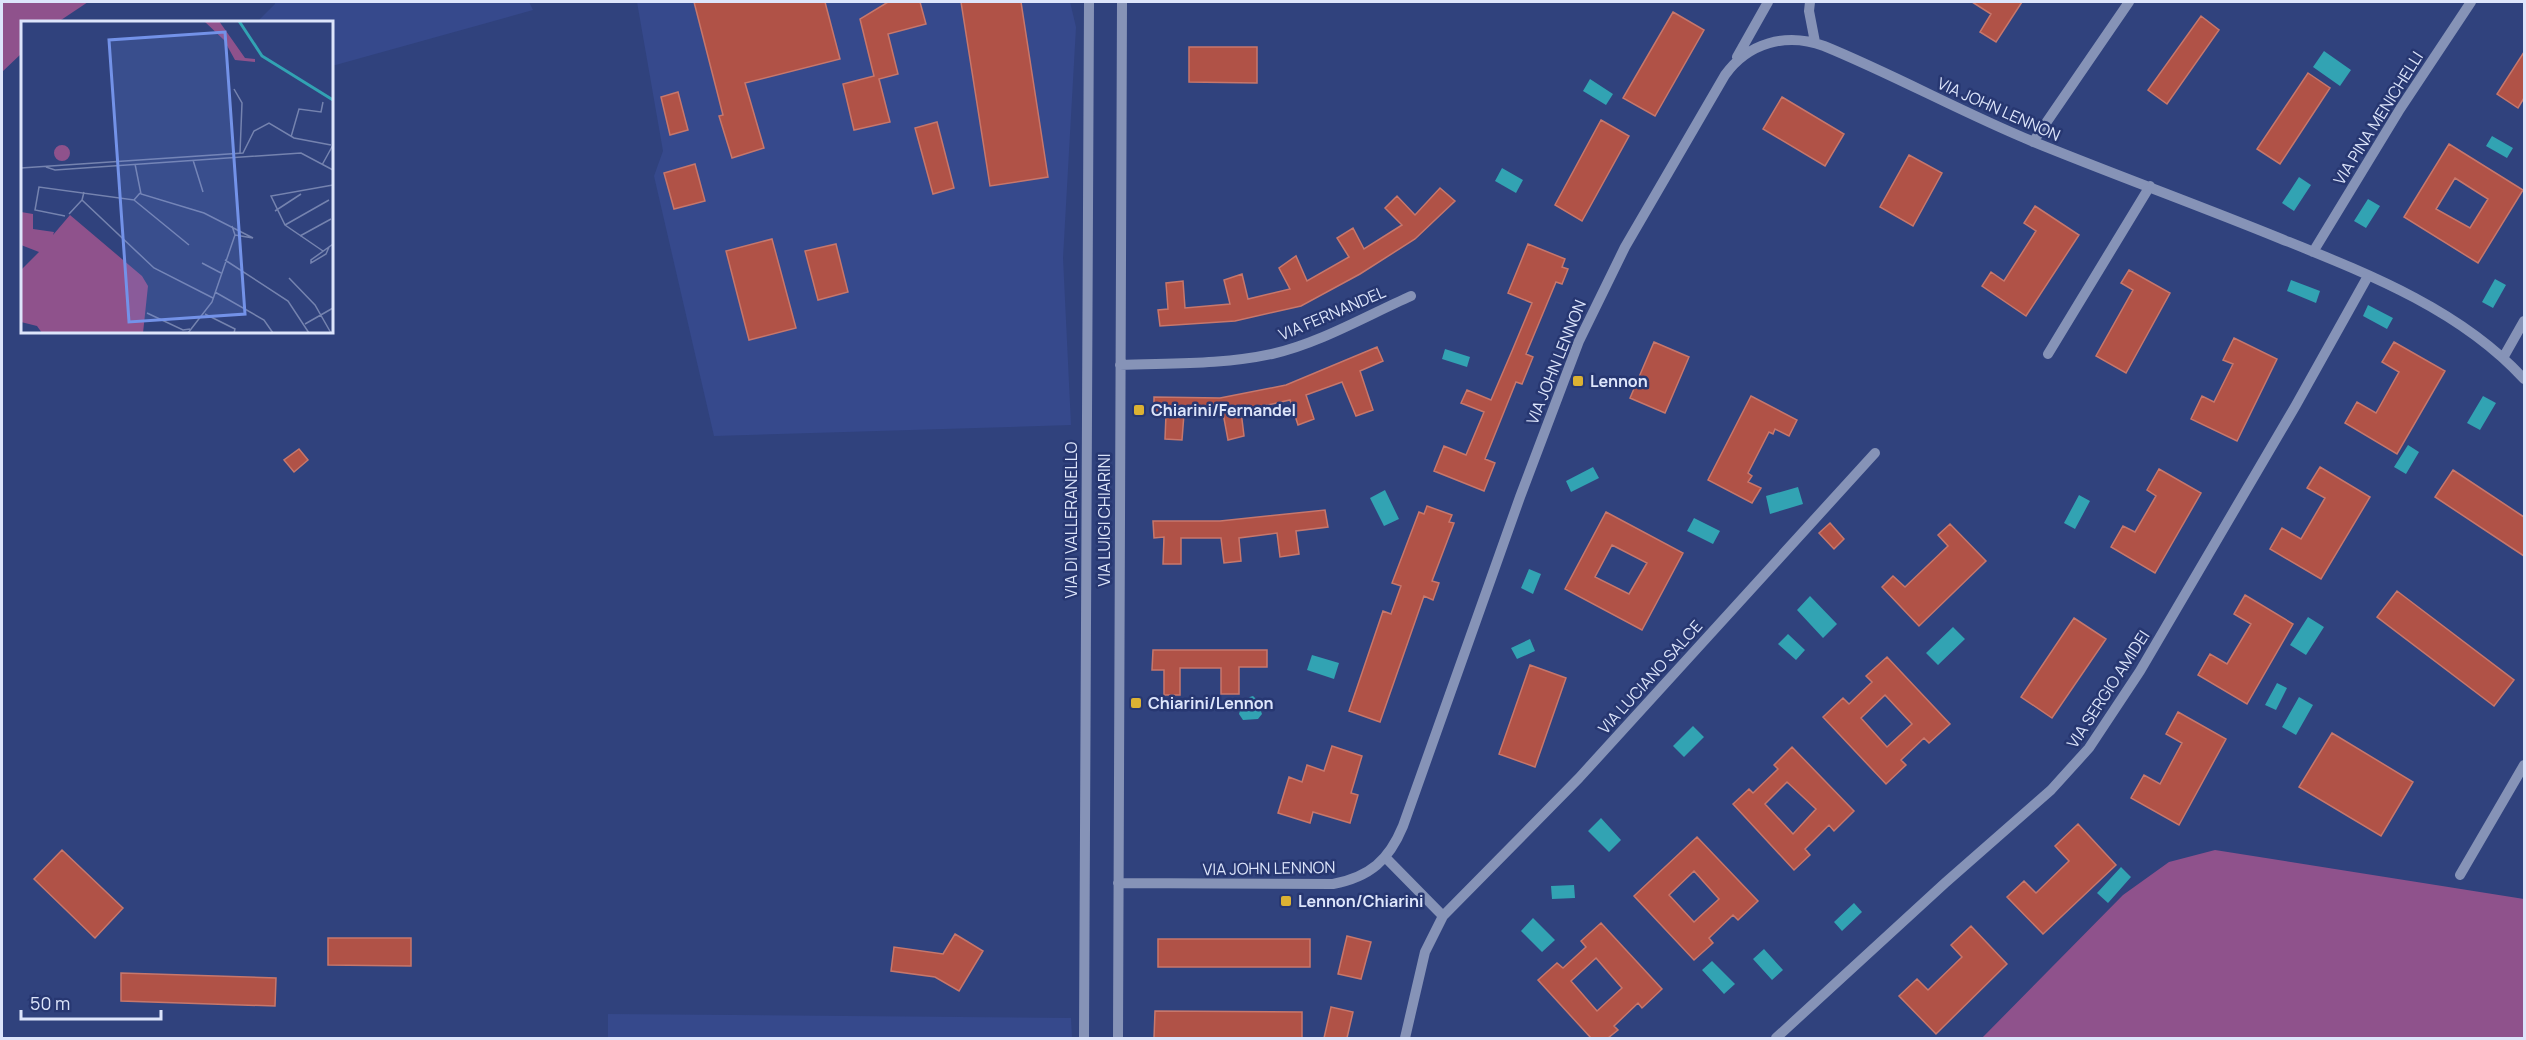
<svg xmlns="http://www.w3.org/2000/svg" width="2526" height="1040" viewBox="0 0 2526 1040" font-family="Manrope,sans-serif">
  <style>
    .built { fill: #36498c }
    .green { fill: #8f528c }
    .water { fill: #32a3b3 }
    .building { fill: #b05247; stroke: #c7776c; stroke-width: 1.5; fill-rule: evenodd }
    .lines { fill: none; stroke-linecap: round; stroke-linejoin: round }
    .minor { stroke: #8693b7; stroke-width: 10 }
    .poi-dot { fill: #dcb233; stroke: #273771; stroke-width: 2 }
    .labels { text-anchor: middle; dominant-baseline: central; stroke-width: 5; stroke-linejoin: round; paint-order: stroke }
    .street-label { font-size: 16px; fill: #dde5fb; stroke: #273771 }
    .poi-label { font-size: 16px; font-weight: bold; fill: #dde5fb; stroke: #273771; text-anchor: start }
    .inset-river { fill: none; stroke: #32a3b3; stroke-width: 3 }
    .inset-road { fill: none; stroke: #7583af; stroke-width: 1.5 }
    .view { fill: #7392e8; fill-opacity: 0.15; stroke: #7392e8; stroke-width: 3 }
    .inset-edge { fill: none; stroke: #dde5fb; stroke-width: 3 }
  </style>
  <rect width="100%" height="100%" fill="#30427d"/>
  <path class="built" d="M275,2h254l4,8 -201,56v-44h-75l18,-18z
    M637,2h433l6,25 -13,231 8,167 -357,11 -60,-260 9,-25z
    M608,1014l463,4 1,20h-464z"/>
  <path class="green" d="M2,2h86l-30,20h-36v31l-20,19z
    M2215,850l309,49v139h-542l141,-143 46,-33z"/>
  <path class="water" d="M2324,51l27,19 -11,16 -27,-19z
    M1590,79l23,15 -7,11 -23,-14z
    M2492,136l21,12 -6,10 -21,-12z
    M1502,168l21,12 -7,13 -21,-12z
    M2299,177l12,8 -17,26 -12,-8z
    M2368,199l12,7 -14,22 -12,-7z
    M2495,279l11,6 -13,23 -11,-6z
    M2291,280l29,11 -4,12 -29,-12z
    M2368,305l25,13 -6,11 -24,-13z
    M1445,349l25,8 -3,10 -25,-8z
    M2483,396l13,7 -16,27 -13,-7z
    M2408,445l11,7 -13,22 -12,-7z
    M1593,467l6,11 -28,14 -5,-11z
    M1798,487l5,17 -33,10 -4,-18z
    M1385,490l14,29 -15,7 -14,-28z
    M2079,495l11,6 -15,28 -11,-6z
    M1694,518l26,13 -7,13 -26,-13z
    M1529,569l12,5 -8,20 -12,-6z
    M1810,596l27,28 -14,14 -26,-28z
    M2308,617l16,10 -18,28 -16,-10z
    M1953,627l12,12 -27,26 -12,-12z
    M1788,634l17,16 -9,10 -18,-16z
    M1530,639l5,12 -18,8 -6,-11z
    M1312,655l27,8 -5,16 -27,-9z
    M2277,683l10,5 -11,22 -11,-5z
    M1253,696l4,4 5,14 -4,5 -15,1 -4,-6c2,-7 7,-17 14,-18z
    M2299,697l14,8 -17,30 -14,-8z
    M1693,726l11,11 -20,20 -11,-11z
    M1601,818l20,22 -12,12 -21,-21z
    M2121,867l10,10 -23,26 -11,-10z
    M1574,885l1,13 -23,1 -1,-13z
    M1854,903l8,9 -20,19 -8,-9z
    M1533,918l22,22 -13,12 -21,-21z
    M1764,949l19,21 -11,10 -19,-21z
    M1712,961l23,23 -11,10 -22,-24z"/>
  <path class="building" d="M694,2h131l15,57 -95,24 19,65 -32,10 -13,-42 4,-1z
    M888,2h32l6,22 -38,10 10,40 -19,5 11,43 -36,8 -11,-46 31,-8 -14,-57z
    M961,2h60l27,175 -58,9z
    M1972,2h50l-26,40 -16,-10 11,-18z
    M1673,12l31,18 -49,86 -32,-18z
    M2201,16l18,14 -52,74 -19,-14z
    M1189,47h68v36l-68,-1z
    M2524,52v46l-6,10 -21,-14z
    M2308,73l22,15 -50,76 -23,-15z
    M678,92l10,38 -18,5 -9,-38z
    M1782,97l62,37 -19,32 -62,-37z
    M1601,120l28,16 -47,85 -27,-16z
    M937,122l17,66 -21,6 -18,-66z
    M2449,144l74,46 -45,73 -74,-46zM2455,178l33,21 -18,29 -34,-19z
    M1909,155l33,18 -29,53 -33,-19z
    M695,164l10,37 -31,8 -10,-36z
    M1440,188l15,13 -40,38 -55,35 -59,32 -66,15 -75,5 -2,-16 10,-1 -2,-26 17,-2 2,27 45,-4 -6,-24 18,-6 6,25 42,-10 -11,-21 17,-12 11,25 42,-24 -12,-19 16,-10 11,21 38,-24 -17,-17 12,-12 18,19z
    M2035,206l44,29 -53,81 -44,-30 9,-14 13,9 32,-50 -12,-8z
    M772,239l24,89 -47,12 -23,-89z
    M836,244l12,48 -30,8 -13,-49z
    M1528,244l37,15 -3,8 6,2 -6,15 -6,-2 -30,72 7,3 -11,27 -6,-2 -31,77 10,4 -11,28 -50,-20 10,-25 22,9 18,-43 -23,-9 6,-13 24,10 21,-49 20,-48 -24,-10z
    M2129,270l41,23 -44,80 -30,-17 37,-66 -12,-7z
    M2234,338l43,21 -40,82 -46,-22 11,-23 12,6 19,-38 -10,-4z
    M1654,342l35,15 -24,56 -35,-15z
    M2394,342l51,29 -48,83 -52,-31 12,-21 19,11 23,-41 -17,-10z
    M1377,347l6,14 -23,10 13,39 -17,6 -14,-34 -36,13 8,24 -16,6 -8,-25 -49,11 3,25 -16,4 -5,-27 -39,1 -2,26 -17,-1 1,-25h-12v-17l66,1 66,-13z
    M1751,396l46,24 -8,16 -14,-7 -2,5 -4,-2 -21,41 4,3 -4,6 13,6 -9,15 -44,-23z
    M299,449l9,11 -14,12 -10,-12z
    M2320,467l50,30 -49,82 -51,-30 12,-21 19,11 24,-41 -18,-10z
    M2159,469l42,24 -46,80 -44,-26 12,-21 12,6 21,-36 -9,-6z
    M2453,470l71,47v39l-89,-59z
    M1427,506l25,9 -3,7 5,1 -22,58 7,2 -6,17 -9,-4 -44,126 -31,-11 34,-100 8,3 10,-28 -9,-3 27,-71 5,2z
    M1325,510l3,17 -32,4 3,23 -19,3 -3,-24 -38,5 2,23 -17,2 -3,-25h-40v26h-18l1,-27 -10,1 -1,-17h67z
    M1606,512l77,41 -41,77 -77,-41zM1612,545l35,18 -18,31 -34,-17z
    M1830,523l14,16 -10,10 -15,-16z
    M1950,524l36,37 -67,65 -37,-39 11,-11 12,11 43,-41 -10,-11z
    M2397,591l117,89 -20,26 -117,-89z
    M2245,595l48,29 -46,80 -49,-29 12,-21 17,10 24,-40 -17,-10z
    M2074,618l32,21 -54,79 -31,-21z
    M1153,650h114v17h-28v27h-18v-26h-41v27h-16v-25h-12z
    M1887,657l63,67 -21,19 -5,-5 -23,22 5,5 -20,19 -63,-67 20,-19 6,6 23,-22 -6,-6zM1885,695l27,29 -25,23 -26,-29z
    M1530,665l36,13 -31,89 -36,-13z
    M2178,712l48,27 -47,86 -48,-27 13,-23 16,9 22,-41 -16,-9z
    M2332,733l81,49 -32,54 -82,-49z
    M1332,746l30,10 -11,37 7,2 -8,28 -37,-11 -3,11 -32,-10 11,-36 13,5 5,-17 17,6z
    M1792,747l62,64 -20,20 -5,-6 -24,24 5,6 -16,15 -61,-66 16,-15 4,4 25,-24 -4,-4zM1787,782l29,27 -23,25 -28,-30z
    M2078,824l38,41 -73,69 -36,-37 17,-16 12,12 33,-32 -14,-15z
    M1697,837l61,64 -20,19 -5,-5 -24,23 4,5 -19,17 -60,-64zM1694,871l25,28 -25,23 -25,-27z
    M62,850l61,58 -28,30 -61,-59z
    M1601,923l61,66 -20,19 -4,-5 -24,23 4,4 -10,8h-17l-53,-58 19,-17 6,5 23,-21 -5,-6zM1596,958l26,30 -25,23 -26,-30z
    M1971,926l36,38 -71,70 -37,-38 18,-17 11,11 34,-33 -11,-12z
    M955,934l28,17 -24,40 -24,-14 -44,-6 3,-24 49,7z
    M1347,936l24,6 -10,37 -23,-5z
    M328,938h83v28l-83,-1z
    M1158,939h152v28h-152z
    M121,973l155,5 -1,28 -154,-5z
    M1331,1007l22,5 -6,26h-23z
    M1155,1011l147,1v26h-148z"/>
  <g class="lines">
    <path class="minor" d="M1810,2l-1,9 6,31
      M1737,57l31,-55
      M2033,142l96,-140
      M2313,252l87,-143 71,-107
      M2048,354l102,-168
      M2503,358l21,-37
      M1120,365c50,-2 102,0 152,-11 48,-11 94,-38 139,-58
      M1386,858l57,58 -18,36 -20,86
      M2460,875l64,-110
      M1118,883l215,1c37,-7 56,-24 70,-58l117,-329 59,-156 46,-94 100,-172c23,-32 61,-43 99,-29 71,29 139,67 210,96 81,33 164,63 245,96 87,35 181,71 245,141
      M1443,916l136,-138 296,-325
      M1084,1038l5,-1036
      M1118,1038l4,-1036
      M1776,1038l169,-155 106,-93 38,-42 51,-77 156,-266 72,-129"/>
  </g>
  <g class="poi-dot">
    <rect x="1572" y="375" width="12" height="12" rx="3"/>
    <rect x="1133" y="404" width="12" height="12" rx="3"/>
    <rect x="1130" y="697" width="12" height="12" rx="3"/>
    <rect x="1280" y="895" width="12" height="12" rx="3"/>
  </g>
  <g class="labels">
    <g class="street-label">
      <text transform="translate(1999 109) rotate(24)">VIA JOHN LENNON</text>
      <text transform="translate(2378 118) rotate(-58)">VIA PINA MENICHELLI</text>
      <text transform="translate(1332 313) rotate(-23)">VIA FERNANDEL</text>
      <text transform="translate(1556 362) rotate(-68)">VIA JOHN LENNON</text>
      <text transform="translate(1071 520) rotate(-90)">VIA DI VALLERANELLO</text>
      <text transform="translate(1104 520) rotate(-90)">VIA LUIGI CHIARINI</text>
      <text transform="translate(1650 677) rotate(-48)">VIA LUCIANO SALCE</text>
      <text transform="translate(2108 689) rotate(-57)">VIA SERGIO AMIDEI</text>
      <text transform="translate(1269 868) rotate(-1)">VIA JOHN LENNON</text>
    </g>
    <g class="poi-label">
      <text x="1590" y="381">Lennon</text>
      <text x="1151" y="410">Chiarini/Fernandel</text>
      <text x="1148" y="703">Chiarini/Lennon</text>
      <text x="1298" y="901">Lennon/Chiarini</text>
    </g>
  </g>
  <g transform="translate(21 21)">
    <rect width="312" height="312" fill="#30427d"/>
    <path d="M183,0h15l26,37 10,1v3l-20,-2 -11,-20zM33 132a8 8 0 1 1 16 0a8 8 0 1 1-16 0ZM0,191l12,2v15l21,3 -1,3 17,-20 72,61 6,10 -5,47h-101l-5,-7 -16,-4v-52l18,-18 -18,-7z" fill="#8f528c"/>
    <path class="inset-river" d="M218,0l23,35 71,44"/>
    <path class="inset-road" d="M213,68l8,14 -2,50M270,116l8,-28 22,3 2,-10M172,139l10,32M114,143l6,30 63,19 49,25 -18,-3M301,144l11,-20M25,146l9,3 246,-17 32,17M0,147l222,-15 11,-22 15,-8 25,15 37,7M63,171l-2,8 72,68 59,30M113,179l55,45M254,190l26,-17M48,193l13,-14M44,195l-30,-6 4,-23 95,13 6,-7M264,204l44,-25M279,215l31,-17M308,226l-3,7 -15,9v-3l22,-16M302,230l-38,-26 -14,-29 62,-11M204,239l63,41 21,32M181,242l19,10M268,257l26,27 16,28M194,271l49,28 9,13M126,292l36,17 7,-1M184,293l30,15 -1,4M284,303l28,-16M167,312l24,-31 23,-67 -3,-9"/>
    <path class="view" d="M204,11l20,282 -116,8 -20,-282z"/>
    <rect width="312" height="312" class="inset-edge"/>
  </g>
  <rect width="2526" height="1040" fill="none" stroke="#dde5fb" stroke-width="6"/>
  <path d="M21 1010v9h140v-9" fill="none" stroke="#dde5fb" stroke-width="3"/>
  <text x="30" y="1010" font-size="18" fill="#dde5fb" stroke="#273771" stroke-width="4.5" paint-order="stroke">50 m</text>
</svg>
